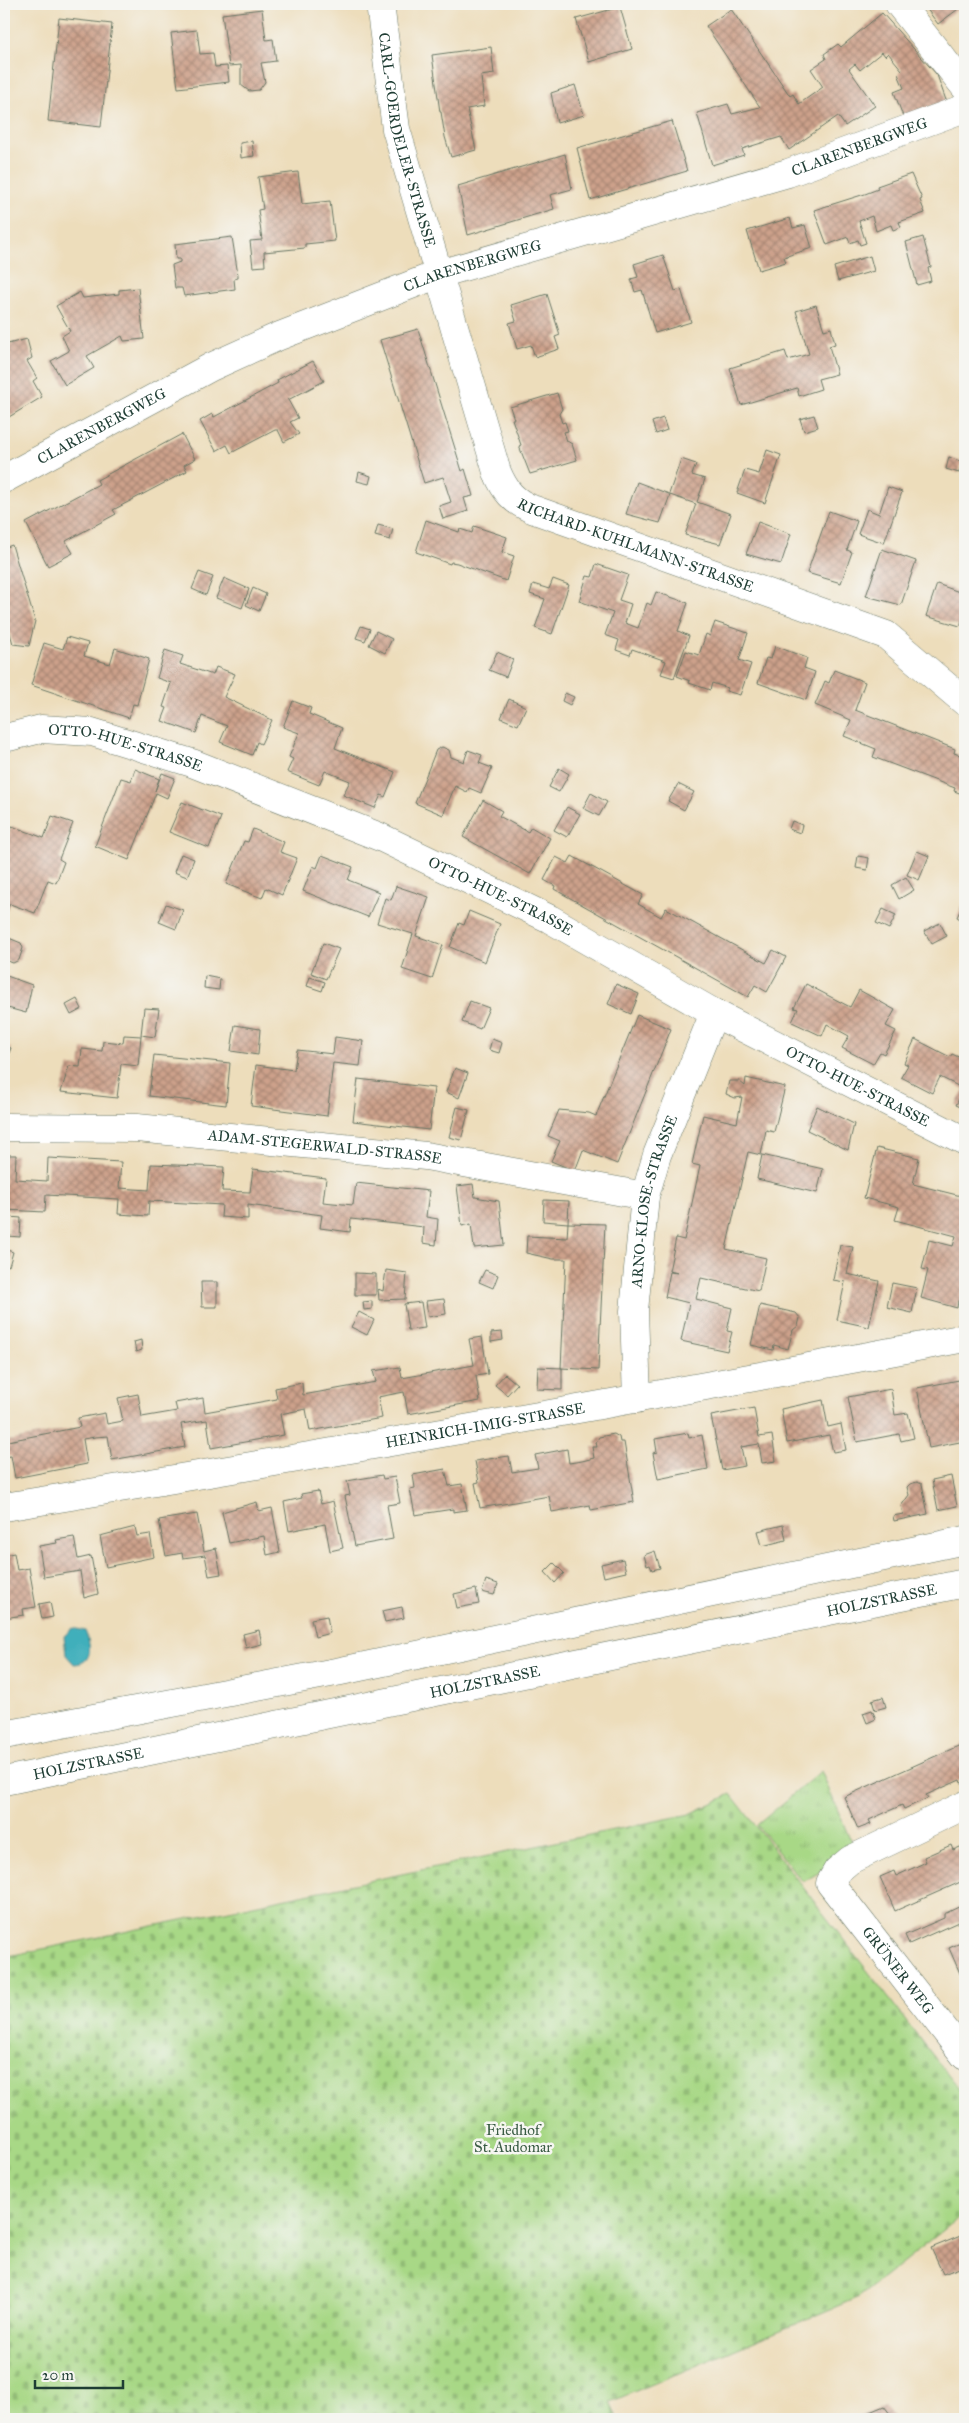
<svg xmlns="http://www.w3.org/2000/svg" width="969" height="2423" viewBox="0 0 969 2423" font-family="'IM FELL Great Primer',serif">
  <style>
    .cemetery { fill: url(#cemetery-stones); stroke: #648a5d }
    .park { fill: url(#park-tufts); stroke: #648a5d }
    .water { fill: #40afbb; stroke: #307678 }
    .building { fill: url(#building-cross-hatch) }
    .lines { fill: none; stroke-linecap: round; stroke-linejoin: round }
    .minor-casing { stroke: #677563; stroke-width: 29 }
    .secondary-casing { stroke: #677563; stroke-width: 29 }
    .minor { stroke: #fff; stroke-width: 28 }
    .secondary { stroke: #fff; stroke-width: 28 }
    .labels { text-anchor: middle; dominant-baseline: central; stroke-width: 5; stroke-linejoin: round; paint-order: stroke }
    .street-label { font-size: 15px; fill: #1f3d34; stroke: #f6f6f2 }
    .park-label { font-size: 15px; fill: #3a5c44; stroke: #f6f6f2 }
  </style>
  <defs>
    <pattern id="cemetery-stones" width="16" height="16" patternUnits="userSpaceOnUse" patternTransform="scale(1.25)"><rect width="16" height="16" fill="#a8d886"/><path d="M2 7V4a2 2 0 0 1 4 0v3zM10 15v-3a2 2 0 0 1 4 0v3z" fill="#90ba74"/></pattern>
    <pattern id="park-tufts" width="24" height="20" patternUnits="userSpaceOnUse" patternTransform="scale(1.25)"><rect width="24" height="20" fill="#a8d886"/><path d="M3 7l-1-3M5 7V3M7 7l1-3M15 17l-1-3M17 17v-4M19 17l1-3" fill="none" stroke="#90ba74"/></pattern>
    <pattern id="building-cross-hatch" width="8" height="8" patternUnits="userSpaceOnUse" patternTransform="scale(1.25)"><rect width="8" height="8" fill="#cda18b"/><path d="M0 0l8 8M0 8l8-8" fill="none" stroke="#a68472"/></pattern>
  </defs>
  <rect width="100%" height="100%" fill="#f6f6f2"/>
  <filter id="ink" filterUnits="userSpaceOnUse"><feTurbulence type="fractalNoise" baseFrequency=".02" numOctaves="2"/><feDisplacementMap in="SourceGraphic" scale="10" xChannelSelector="R" yChannelSelector="G"/><feConvolveMatrix kernelMatrix="1 2 1 2 8 2 1 2 1" color-interpolation-filters="sRGB"/></filter>
  <filter id="wash" filterUnits="userSpaceOnUse"><feTurbulence type="fractalNoise" baseFrequency=".0096" numOctaves="4" result="noise"/><feDisplacementMap in="SourceGraphic" scale="20" xChannelSelector="R" yChannelSelector="G"/><feGaussianBlur stdDeviation="1.12" result="paint"/><feColorMatrix in="noise" values="0 0 0 0 0 0 0 0 0 0 0 0 0 0 0 0 0 1.4 0 .05"/><feComposite in="paint" operator="in"/></filter>
  <g filter="url(#wash)">
    <rect width="100%" height="100%" fill="#edddbb"/>
    <path class="cemetery" d="M731,1794l234,303v116l-106,84 -249,105 8,17h-614v-462l686,-143z"/>
    <path class="park" d="M821,1771l34,80 -52,31 -46,-57z"/>
    <path class="water" d="M73,1628l12,3c6,13 9,33 -11,33l-8,-9 -2,-19z"/>
    <g id="blocks">
      <path class="building" d="M923,4h42l-27,20z
        M620,7l12,42 -43,13 -13,-43z
        M262,9l4,31 7,-1 3,22 -15,2 4,19 -6,8 -10,1 -8,-6v-20l-12,1 -7,-52z
        M731,9l59,87 3,-2 6,10 24,-17 -12,-18 15,-10 -2,-5 14,-10 3,3 41,-34 55,62 10,28 -43,16 -10,-27 10,-4 -6,-14 4,-4 -14,-17 -3,3 -3,-4 -22,18 -5,-6 -6,5 26,37 -30,20 -7,-10 -49,34 -8,-13 -39,12 2,6 -32,10 -15,-52 31,-9 4,10 28,-7 -54,-81z
        M59,18l53,6 -11,103 -53,-6z
        M197,30l3,24 13,-1 2,14 12,-1 2,16 -51,6 -7,-55z
        M491,47l3,27 -13,2 3,30 -17,3 9,41 -25,7 -6,-20 -4,-25h-1l-8,-57z
        M575,85l9,30 -27,8 -6,-30z
        M672,121l15,50 -97,29 -13,-52z
        M252,141l2,15 -13,2 -1,-15z
        M565,154l7,35 -22,6 4,14 -86,26 -10,-49z
        M298,172l4,32 28,-3 5,40 -30,3v4l-41,4 1,14 -12,1 -3,-26 12,-1 -4,-30 5,-1 -5,-32z
        M911,174l11,25 -2,1 5,13 -26,9 2,5 -8,3 -2,-5 -15,6 -4,-15 -13,5 7,22 -6,2 -2,-5 -8,3 -2,-6 -21,8 -13,-35 51,-16 13,-5 -1,-3z
        M790,218l3,10 12,-3 7,23 -28,9 2,5 -27,8 -12,-39z
        M232,237l6,38v3l-4,1 1,10 -51,7 -2,-8h-7l-3,-23 8,-3v-3h-4l-1,-15z
        M923,237l8,30 -3,1 3,13 -14,4 -11,-43z
        M663,255l12,36 6,-2 10,33 -36,11 -13,-43 -7,2 -4,-13 7,-2 -4,-13z
        M870,256l4,15 -36,10 -4,-14z
        M138,288l6,51 -20,2 -2,-5 -35,20 7,12 -29,17 -14,-24 18,-10 -7,-15 8,-5 -14,-25 24,-14 3,6 36,-4v-4z
        M547,294l13,41 -5,2 4,12 -24,8 -4,-12 -14,4 -8,-26 7,-2 -5,-16z
        M816,305l8,25 7,-2 4,16 -6,2 8,28 -19,5 3,10 -22,7 -2,-8 -56,17 -11,-37 55,-17 3,9 21,-6 -13,-43z
        M418,329l44,142 3,-2 8,27 -9,2 4,13 -25,8 -4,-13 12,-4 -8,-25 -19,6 -44,-143z
        M27,339l5,19 -5,3 10,17 -4,3 9,16 -38,23v-75z
        M313,361l11,20 -36,19 10,18 -8,4 9,12 -15,8 -6,-12h-3l-44,23 -4,-8 -11,6 -16,-30 12,-7 2,3 64,-34 -1,-3z
        M557,393l5,16 -3,5 3,9 3,-1 3,9 -4,1 3,9 5,3 5,16 -47,14 -11,-28 2,-1 -9,-26h2l-4,-12z
        M814,415l4,12 -14,4 -4,-12z
        M663,418l4,12 -11,4 -4,-12z
        M182,434l13,25 -11,6 3,6 -74,39 3,4 -50,27 7,12 -25,13 -22,-43 73,-39 -2,-4z
        M767,450l14,5 -16,48 -28,-10 8,-23 14,4z
        M949,457l13,5 -3,11 -13,-4z
        M681,459l15,5 -4,11 13,4 -8,23 34,12 -11,30 -35,-9 11,-31 -26,-9 -10,28 -34,-9 11,-32 32,12z
        M359,472l12,4 -2,8 -12,-3z
        M888,487l14,5 -18,51 -26,-9 9,-25 12,5z
        M829,511l28,10 -10,29 5,2 -11,31 -34,-10z
        M426,520l33,12 1,-3 12,4 2,-7 33,11 -5,15 12,4 -8,25 -49,-18 -6,-1 -1,2 -34,-12z
        M758,522l33,12 -10,30 -35,-10z
        M378,525l15,4 -3,11 -15,-4z
        M12,545l23,76 -6,25 -16,-2 -9,-32v-64z
        M882,549l34,12 -15,44 -35,-9z
        M596,564l32,11 -9,25 12,4 -6,19 13,5 9,-25 4,2 5,-13 32,11 -10,28 11,5 -15,42 -13,-4 5,-13 -34,-12 -2,6 -14,-5 3,-10 -14,-5 8,-22 -34,-12 8,-25 5,1z
        M199,572l14,5 -7,18 -14,-6z
        M224,578l25,11 -7,19 -26,-10z
        M553,579l16,6 -17,49 -17,-6 10,-29 -15,-5 3,-10 16,5z
        M937,584l28,10v18l-5,14 -34,-10z
        M253,588l13,6 -7,17 -13,-6z
        M715,622l33,11 -9,27 12,4 -11,31 -14,-4 2,-3 -16,-5 -2,7 -21,-7 1,-2 -13,-5 9,-25 13,4 7,-21 4,2z
        M361,626l9,3 -5,12 -9,-3z
        M376,631l16,8 -7,14 -16,-8z
        M67,637l21,6 -4,13 26,8 5,-16 34,11 -12,46 -4,-1 -4,14 -98,-33 13,-42 19,6z
        M775,646l32,12 -3,10 11,4 -9,28 -48,-17 8,-25 5,1z
        M165,650l18,6 -3,8 33,11 3,-8 19,7 -11,23 48,23 -11,24 -4,-2 -5,13 -32,-13 7,-16 -25,-10 -6,17 -34,-12 5,-13 -4,-1 8,-24 -14,-5z
        M497,652l16,7 -7,18 -17,-7z
        M834,670l31,12 -10,28 100,39 -1,4 11,4v38l-11,-4 1,-3 -82,-31 3,-8 -32,-13 7,-16 -36,-15 10,-24 4,2z
        M565,693l9,4 -4,8 -8,-4z
        M509,699l17,8 -8,18 -17,-7z
        M293,701l18,7 -2,6 33,14 -7,20 60,24 -10,25 -4,-2 -6,13 -32,-13 7,-14 -25,-10 -6,14 -32,-13 6,-13 -4,-2 10,-24 -16,-6z
        M442,747l7,3 2,7 13,5 4,-12 14,5 -3,8 13,5 -11,25 -12,-5 -2,4 -12,-6 -12,29 -28,-12 21,-53z
        M559,768l10,6 -10,18 -10,-5z
        M135,769l24,10 -4,12 7,-18 13,5 -8,20 -11,-5 -27,67 -34,-14 26,-68 10,3z
        M678,784l16,8 -10,18 -16,-9z
        M591,793l16,9 -8,14 -16,-8z
        M483,800l19,11 -3,5 29,16 3,-5 19,11 -20,36 -67,-37z
        M182,802l39,15 -12,31 -40,-16z
        M567,807l13,7 -13,23 -13,-7z
        M52,816l21,7 -14,36 5,3 -8,21 -8,-3 -13,33 -25,-9 -6,12v-71l8,-19 32,12z
        M792,821l10,4 -2,8 -11,-4z
        M253,829l31,13 -4,10 17,6 -15,37 -16,-7 -4,10 -36,-14 18,-43 4,1z
        M917,851l12,5 -10,24 -12,-5z
        M181,854l13,5 -7,18 -13,-5z
        M322,855l31,12 -5,13 31,12 -11,25 -65,-26 10,-25 4,2z
        M572,856l71,39 -5,9 23,13 5,-9 100,55 7,-13 13,7 -19,35 -12,-7 -7,12 -194,-108 1,-3 -11,-6 12,-23 12,6z
        M858,856l11,2 -2,12 -11,-2z
        M906,877l8,13 -15,9 -7,-14z
        M396,886l33,11 -13,39 27,9 -11,34 -30,-10 11,-35 -36,-11 8,-25 6,2z
        M965,900v22l-8,-5z
        M166,904l17,6 -7,19 -17,-7z
        M883,909l13,6 -7,14 -13,-6z
        M469,911l31,13 -15,38 -35,-15 9,-24 5,2z
        M940,923l7,13 -15,8 -8,-13z
        M4,936l17,7 2,5 -4,12 -6,3 -8,-3 -1,4z
        M323,943l16,6 -13,30 -15,-6z
        M4,975l28,10 -6,28 -22,-6z
        M205,976l15,3 -1,11 -15,-2z
        M310,977l15,5 -3,9 -15,-5z
        M616,984l23,10 -8,20 -23,-10z
        M806,984l44,23 9,-17 36,20 -9,16 10,5 -12,23 -4,-2 -7,12 -31,-16 7,-12 -22,-12 -5,12 -30,-14 6,-13 -4,-1z
        M77,999l5,10 -11,6 -5,-10z
        M470,1001l19,7 -9,21 -18,-7z
        M144,1008l15,1 -4,28 -14,-2z
        M637,1015l34,14 -54,135 -34,-14 -8,21 -24,-10 9,-20 -12,-5 11,-26 30,3 7,3z
        M235,1025l25,4 -2,26 -27,-4z
        M124,1035l17,1 -3,30 -17,-2 -4,34 -56,-6 8,-26 11,1 2,-18 20,2 1,-10 20,2z
        M335,1037l28,4 -3,25 -27,-3 -6,53 -76,-10 5,-41 38,5 3,-20 36,4z
        M492,1039l10,4 -3,10 -10,-3z
        M915,1039l35,18 2,-3 13,6v49l-9,-4 8,-16 -24,-12 -8,16 -31,-16 7,-12 -4,-2z
        M4,1045l7,3 -7,18z
        M154,1055l76,8 -4,42 -77,-9z
        M455,1068l13,5 -9,25 -13,-6z
        M746,1078l39,9 -11,45 -8,-2 -5,25 -13,-3 -22,97 40,9 -7,33 -58,-13 -5,21 36,9 -5,23 5,1 -5,19 -46,-10 8,-38 -24,-6 5,-25 8,1 -9,-2 7,-33 8,2 16,-74 -8,-2 11,-49 34,8 5,-26 -7,1 -9,-4 3,-13h10l6,5z
        M358,1079l76,9 -5,42 -76,-9z
        M817,1106l37,18 -6,26 -41,-20z
        M457,1107l12,3 -8,30 -12,-3z
        M877,1148l42,10 -6,26 52,13v106l-7,-2 -1,7 -36,-10 7,-28 -6,-1 7,-29 24,6 3,-10 -61,-16 4,-13 -35,-9z
        M4,1155h12l-1,24 32,2 1,-23 73,4 -2,26 30,2 2,-26 73,3 -2,24 28,1 3,-23 73,9 -3,24 30,3 3,-22 73,8 -3,26 12,2 -2,26 -13,-2 1,-16 -73,-8 -1,13 -30,-4 2,-13 -74,-10v14l-27,-2 1,-12 -73,-4 -1,15 -30,-2 1,-15 -73,-4 -1,17 -40,-2z
        M762,1155l61,14 -6,24 -60,-14z
        M473,1184l2,13 24,4 5,44 -30,3 -3,-24 -9,2 -5,-40z
        M544,1200l25,1 -1,22 -25,-2z
        M10,1217l11,1 -1,19 -12,-1z
        M568,1223l37,1 -7,146 -37,-2 5,-109h-13l-27,-6 1,-17 40,2z
        M840,1245l13,2 -6,27 32,7 -10,46 -32,-7 8,-38 -12,-2z
        M4,1249l9,3 -4,14 -5,-2z
        M386,1270l21,3 -2,26 -26,1 -1,-11 5,2z
        M485,1270l13,5 -5,13 -14,-6z
        M355,1273l21,1v21h-21z
        M201,1282h16v25h-15z
        M892,1283l25,5 -5,25 -25,-6z
        M444,1299l2,15 -18,3 -2,-16z
        M372,1301v8l-8,1 -1,-8z
        M421,1302l4,26 -17,2 -4,-26z
        M760,1305l36,8 4,5 -2,8 -5,4 -5,19 -14,-4 -1,5 -22,-5z
        M359,1312l15,8 -7,15 -16,-8z
        M502,1332l1,8 -12,2v-9z
        M482,1337l6,37 -12,2 4,25 -72,13 -4,-22 -26,5 4,21 -72,13 -4,-22 -26,5 4,21 -73,13 -4,-28 -26,4 4,23 -73,13 -4,-24 -13,1 -12,2 4,25 -72,14 -4,-22 -7,1v-26l2,-1 2,11 72,-14 -2,-9 27,-5 2,11 16,-3 -5,-23 20,-4 4,23 35,-6 -2,-8 28,-5 2,14 72,-13 -2,-11 27,-5 1,12 73,-13 -3,-11 27,-4 2,11 72,-13 -5,-26z
        M141,1340l1,10 -6,2 -2,-10z
        M538,1367l24,1v22l-25,-1z
        M505,1374l12,10 -10,11 -12,-10z
        M959,1380l6,25v36l-36,7 -12,-60z
        M891,1389l4,26 13,-2 6,25 -13,3 -2,-7 -42,8 -9,-45z
        M823,1400l5,27 13,-3 5,26 -13,2 -4,-17 -42,8 -6,-34z
        M754,1408l5,29 13,-2 4,26 -14,2 -3,-19 -18,3 4,19 -23,4 -11,-54z
        M688,1433l1,5 13,-3 6,34 -50,10 -5,-26 4,-1 -2,-13z
        M614,1434l5,3 1,5h4l10,60 -43,8 -1,-5 -38,7 -3,-16 -69,12 -5,-25 4,-1 -4,-21 34,-5 3,16 26,-4 -3,-13 32,-6 2,14 13,-2 12,-3 -2,-11h5l-1,-5 3,-5z
        M445,1469l4,17 13,-2 5,26 -14,2v-3l-38,6 -5,-26 5,-1 -2,-13z
        M382,1475l1,4 12,-2 5,26 -13,2 6,34 -38,7 -10,-50 5,-1 -3,-14z
        M951,1476l6,30 -19,4 -6,-30z
        M917,1482l5,2 6,30 -34,7 -1,-5 10,-2 -2,-8 8,-11 -2,-8 3,-3z
        M318,1491l3,13 12,-3 10,47 -13,3 -5,-27 -36,7 -5,-29 18,-4 -1,-4z
        M257,1502l2,9 13,-3 8,44 -13,3 -3,-19 -35,7 -7,-31z
        M197,1514l7,37 12,-3 5,26 -12,2 -4,-21 -22,3 -1,-5 -16,3 -7,-36z
        M783,1525l3,15 -24,6 -4,-15z
        M135,1527l2,9 13,-2 4,23 -48,10 -6,-31z
        M74,1537l4,22 13,-3 7,38 -14,4 -4,-27 -36,6 -5,-31 18,-3 -1,-3z
        M655,1551l5,17 -8,2 -2,-5 -3,1 -3,-11z
        M14,1553l3,17 12,-2 7,39 -13,2 1,6 -20,3v-63z
        M623,1559l3,13 -22,5 -3,-13z
        M554,1563l10,10 -9,10 -10,-11z
        M486,1580l12,4 -4,11 -12,-3z
        M476,1589l3,15 -22,4 -3,-14z
        M50,1602l3,15 -11,2 -3,-15z
        M402,1607l2,11 -19,4 -3,-11z
        M327,1616l3,17 -15,4 -4,-18z
        M259,1630l3,14 -16,4 -3,-14z
        M883,1697l3,10 -11,3 -3,-10z
        M872,1710l4,9 -9,4 -4,-10z
        M965,1743v39l-4,1 -1,-3 -34,15 2,3 -24,11 -2,-4 -33,15 2,4 -13,5 -14,-32z
        M951,1845l2,5 12,-5v35l-70,31 -15,-34 14,-6 2,5 30,-14 -2,-5z
        M965,1904v15l-56,25 -4,-9 39,-17v-4z
        M965,1941v44l-16,-37z
        M963,2235l2,5v26l-22,8 -12,-26z
        M884,2406l10,13h-41z"/>
    </g>
  </g>
  <g filter="url(#ink)">
    <use href="#blocks" fill-opacity="0" stroke="#677563" stroke-width="1"/>
    <g class="lines">
      <defs>
        <g id="minor">
          <path id="s1" d="M380,4l16,125 101,343c8,19 16,29 35,37l354,126 79,67"/>
          <path d="M899,4l66,83"/>
          <path id="s2" d="M4,479l207,-112 66,-30 162,-63 349,-101 177,-65"/>
          <path id="s3" d="M9,737l32,-8 51,3 100,31 188,74 170,82 164,94 251,128"/>
          <path id="s4" d="M4,1127l133,1 289,28 219,40"/>
          <path id="s5" d="M637,1399l-3,-88 11,-115 12,-41 57,-142"/>
          <path id="s6" d="M4,1507c321,-52 641,-109 961,-169"/>
          <path id="s7" d="M965,1805l-115,55 -13,11 -7,12 135,173"/>
        </g>
        <g id="secondary">
          <path d="M4,1735l337,-64 624,-131"/>
          <path id="s8" d="M4,1781l961,-198"/>
        </g>
      </defs>
      <use href="#minor" class="minor-casing"/>
      <use href="#secondary" class="secondary-casing"/>
      <use href="#minor" class="minor"/>
      <use href="#secondary" class="secondary"/>
    </g>
  </g>
  <g class="labels">
    <g class="street-label">
      <text stroke="none"><textPath href="#s1" startOffset="139">CARL-GOERDELER-STRASSE</textPath></text>
      <text stroke="none"><textPath href="#s2" startOffset="921">CLARENBERGWEG</textPath></text>
      <text stroke="none"><textPath href="#s2" startOffset="516">CLARENBERGWEG</textPath></text>
      <text stroke="none"><textPath href="#s2" startOffset="111">CLARENBERGWEG</textPath></text>
      <text stroke="none"><textPath href="#s1" startOffset="646">RICHARD-KUHLMANN-STRASSE</textPath></text>
      <text stroke="none"><textPath href="#s3" startOffset="120">OTTO-HUE-STRASSE</textPath></text>
      <text stroke="none"><textPath href="#s3" startOffset="525">OTTO-HUE-STRASSE</textPath></text>
      <text stroke="none"><textPath href="#s3" startOffset="930">OTTO-HUE-STRASSE</textPath></text>
      <text stroke="none"><textPath href="#s4" startOffset="322">ADAM-STEGERWALD-STRASSE</textPath></text>
      <text stroke="none"><textPath href="#s5" startOffset="200">ARNO-KLOSE-STRASSE</textPath></text>
      <text stroke="none"><textPath href="#s6" startOffset="488">HEINRICH-IMIG-STRASSE</textPath></text>
      <text stroke="none"><textPath href="#s8" startOffset="896">HOLZSTRASSE</textPath></text>
      <text stroke="none"><textPath href="#s8" startOffset="491">HOLZSTRASSE</textPath></text>
      <text stroke="none"><textPath href="#s8" startOffset="86">HOLZSTRASSE</textPath></text>
      <text stroke="none"><textPath href="#s7" startOffset="269">GRÜNER WEG</textPath></text>
    </g>
    <g class="park-label">
      <text x="513" y="2130">Friedhof<tspan x="513" dy="17">St. Audomar</tspan></text>
    </g>
  </g>
  <rect width="969" height="2423" fill="none" stroke="#f6f6f2" stroke-width="20"/>
  <path d="M35 2380v8h88v-8" fill="none" stroke="#1f3d34" stroke-width="2.5"/>
  <text x="42" y="2380" font-size="15" fill="#1f3d34" stroke="#f6f6f2" stroke-width="4" paint-order="stroke">20 m</text>
</svg>
